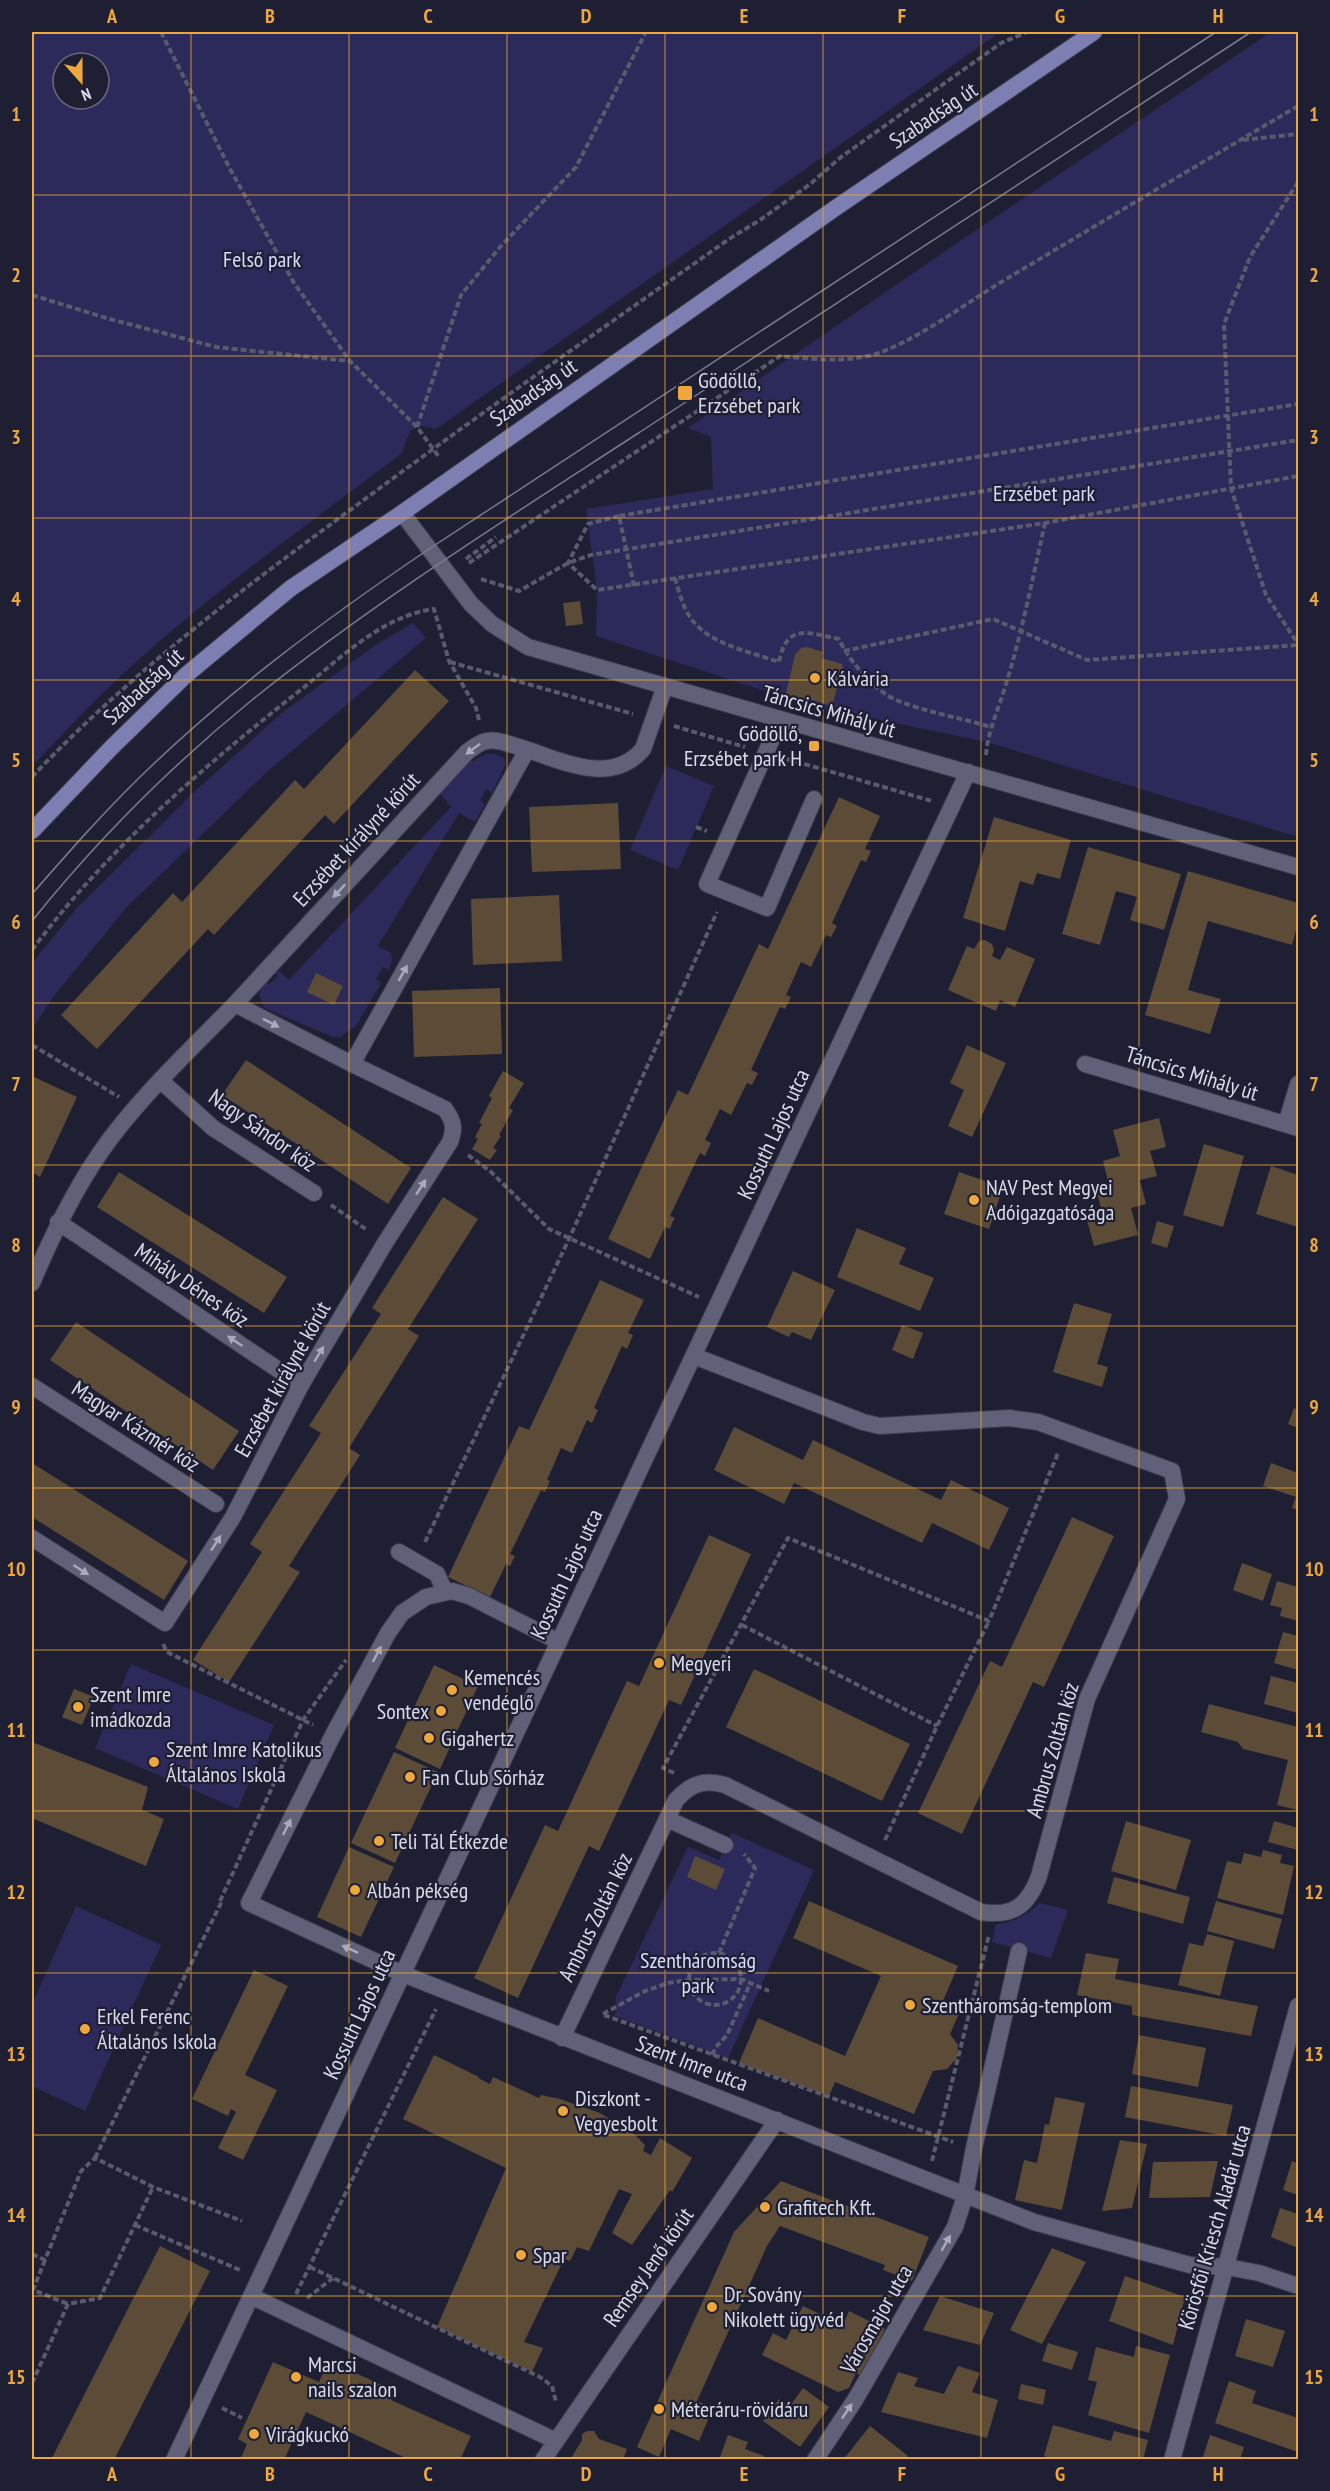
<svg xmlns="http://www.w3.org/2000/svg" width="1330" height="2491" viewBox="0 0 1330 2491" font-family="'PT Sans Narrow',sans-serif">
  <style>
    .green { fill: #2c2a5a; fill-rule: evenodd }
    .building { fill: #5c4c37 }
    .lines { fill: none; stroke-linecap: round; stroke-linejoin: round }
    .service-casing { stroke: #3b3b4c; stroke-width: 18 }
    .minor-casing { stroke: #3b3b4c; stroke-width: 18 }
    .primary-casing { stroke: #3b3b4c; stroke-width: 18 }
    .path { stroke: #595a6c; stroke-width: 4; stroke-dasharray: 6 3; stroke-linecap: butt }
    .service { stroke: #606179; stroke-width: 16 }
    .minor { stroke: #606179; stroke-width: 16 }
    .primary { stroke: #7d7eb2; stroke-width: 16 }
    .tram { stroke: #7b7b8d; stroke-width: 1.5 }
    .oneway { fill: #a9aabc }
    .grid { fill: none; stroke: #eea73c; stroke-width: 1.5; stroke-opacity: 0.55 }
    .poi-dot { fill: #eea73c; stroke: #1f1f34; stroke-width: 2 }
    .labels { text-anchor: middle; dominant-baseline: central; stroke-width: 4.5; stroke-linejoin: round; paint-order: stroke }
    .street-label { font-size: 22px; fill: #dadbe9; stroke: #1f1f34 }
    .park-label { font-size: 22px; fill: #d9dbfd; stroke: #1f1f34 }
    .poi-label { font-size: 22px; fill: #dadbe9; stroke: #1f1f34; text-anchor: start }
    .neatline { fill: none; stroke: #eea73c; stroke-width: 2 }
    .grid-label { font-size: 20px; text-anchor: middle; font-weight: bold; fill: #eea73c }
  </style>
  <rect width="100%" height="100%" fill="#1f1f34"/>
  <path class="green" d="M32,32h968l-564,397 -14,-3 -11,4 -10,24c-86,65 -176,129 -256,200 -40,35 -77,74 -113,112zM63,63h36v36h-36z
    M1271,32h27v805l-311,-95 -179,-37 -212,-69 1,-46 -11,-81 127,-20 -2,-52 -23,-9 269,-185z
    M413,623l13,15 -158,133 -141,136 -74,90 -21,33v-67l44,-54 117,-116 90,-81 94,-68z
    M486,754h9l10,5v7l-13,27 -6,-4 -6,11 5,4 -10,18 -16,-9 -81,133 13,7 1,8 -4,9 -5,-3 -7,12 5,4 -25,43 -16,11h-7l-69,-29 -5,-14 5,-13 5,3 9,-8 -5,-4h7l9,8 162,-173 -11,-14 25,-28z
    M666,766l48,20 -36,84 -48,-20z
    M131,1664l143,61 -36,84 -143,-61z
    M732,1833l82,37 -86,188 -113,-42 1,-19 72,-150 31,13z
    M1039,1903l29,7 -17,48 -59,-16 4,-18c17,-2 32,-8 43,-21z
    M76,1906l85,39 -76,166 -53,-25v-82z"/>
  <path class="building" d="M580,601l3,23 -17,2 -3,-23z
    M807,647l16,5 -2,6 21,6 1,4 -10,34 -4,3 -20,-6 -1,6 -16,-4 -6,-7 9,-39 6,-7z
    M415,670l34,31 -115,123 -9,-9 -111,120 -6,-6 -111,120 -36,-34 112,-122 9,9 113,-122 9,9z
    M839,797l41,19 -15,33 6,2 -5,11 -5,-2 -29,63 5,3 -6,11 -5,-2 -15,32 -10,-5 -15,33 5,2 -6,12 -5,-2 -29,63 7,3 -6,12 -5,-2 -16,32 -11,-6 -15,31 6,3 -6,13 -5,-3 -30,63 5,2 -3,5 -2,6 -5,-2 -15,32 -42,-20 70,-149 10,5 71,-151 9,5z
    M618,803l3,66 -89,3 -3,-65z
    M994,817l77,23 -11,39 -23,-6 -4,12 -13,-4 -15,50 -42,-13z
    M1088,847l93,27 -17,56 -34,-10 7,-23 -21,-6 -16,54 -38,-11z
    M1188,871l110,32v20l-6,22 -84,-24 -20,69 33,9 -11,35 -65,-19z
    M559,895l3,66 -89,4 -2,-66z
    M985,940l7,4 2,6 -2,6 8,4 7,-13 28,12 -20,48 -15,-7 -4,11 -48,-21 19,-44 7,3 5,-8z
    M316,973l27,13 -9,19 -27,-13z
    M500,988l2,66 -88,3 -2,-66z
    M967,1045l39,18 -34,74 -24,-11 16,-36 -14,-7z
    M246,1060l165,108 -23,36 -166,-109z
    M503,1071l21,12 -15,25 4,2 -14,25 2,1 -8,12 4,2 -7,10 -18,-11 6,-10 -3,-2 7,-13 -3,-1 13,-25 -3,-2z
    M32,1076l45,21 -37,80 -8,-5z
    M1159,1118l7,29 -16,4 7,25 -17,4 6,24 -15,4 7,27 -44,11 -7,-26 16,-4 -7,-27 13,-4 -6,-24 17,-5 -7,-26z
    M1204,1144l40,12 -21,71 -40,-12z
    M1271,1166l27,9v52l-42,-13z
    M119,1172l168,105 -23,36 -167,-106z
    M959,1172l44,15 -14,42 -45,-15z
    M443,1197l35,22 -70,110 11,7 -70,112 11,7 -71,111 11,6 -71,110 -36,-22 69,-108 -12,-8 71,-111 -12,-7 72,-112 -9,-6z
    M1157,1221l17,5 -7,22 -16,-5z
    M857,1228l49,20 -7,16 35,14 -14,33 -83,-34z
    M793,1271l42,19 -24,50 -19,-8 -3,5 -22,-10z
    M600,1280l44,20 -16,33 5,2 -6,14 -5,-3 -28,62 4,2 -6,13 -5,-3 -15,33 -11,-5 -14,32 3,1 -5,11 -4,-2 -31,64 5,2 -5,10 -4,-2 -16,33 -42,-20 71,-151 10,4z
    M1074,1303l38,11 -15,50 11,3 -6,20 -49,-15z
    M76,1322l163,109 -26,39 -163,-110z
    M902,1325l21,8 -10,26 -21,-9z
    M1294,1408l4,2v18l-10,-4z
    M734,1427l69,33 10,-20 128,60 10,-20 58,28 -20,42 -57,-27 -10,20 -128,-60 -10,21 -70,-34z
    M32,1463l156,98 -24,39 -132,-83z
    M1271,1463l27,10v37l-6,-2 4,-11 -33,-11z
    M1072,1517l42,19 -70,151 -11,-5 -71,152 -44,-21 72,-152 12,6z
    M709,1535l42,19 -70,151 -12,-5 -70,151 -10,-5 -71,152 -44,-20 71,-153 13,6 69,-150 12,5z
    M1242,1563l30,11 -9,27 -30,-11z
    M1277,1581l21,6v34l-18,-5 2,-8 -12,-3z
    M1283,1632l15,4v34l-24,-7z
    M434,1665l44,21 -38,83 -45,-21z
    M754,1669l156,75 -28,57 -156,-74z
    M1271,1676l27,7v30l-34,-9z
    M74,1689l20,8 -12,28 -20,-8z
    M1209,1704l89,23v83l-21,-5 11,-45 -45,-11 -5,-7 -37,-10z
    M32,1742l116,45 -6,23 22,9 -18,47 -114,-48z
    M394,1752l44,20 -43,91 -44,-20z
    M1126,1821l65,19 -15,50 -65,-19z
    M1274,1821l24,7v22l-30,-8z
    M349,1847l45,20 -33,70 -44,-20z
    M1263,1850l19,5 -2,8 14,3 -11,49 -66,-17 10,-37 14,3 3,-11 17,4z
    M695,1856l30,13 -9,21 -29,-13z
    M1114,1877l76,20 -7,27 -76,-21z
    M809,1901l149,65 -15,35 18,8 -11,25 8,11 -1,13 -10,11 -14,2 -19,43 -79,-32 -6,14 -90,-33 19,-45 87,38 36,-80 -88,-38z
    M1216,1901l66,18 -8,30 -67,-18z
    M1207,1934l27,7 -14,55 -42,-11 11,-42 14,3z
    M1086,1953l33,6 -4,20 143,27 -7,30 -119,-21v-9l-55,-11z
    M254,1970l34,16 -43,89 32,15 -34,70 -25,-12 18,-36 -5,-3 -3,7 -36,-17z
    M1139,2035l67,13 -8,39 -66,-13z
    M434,2055l45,22 -1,1 12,6 3,-7 46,21 2,-3 19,4 40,14 35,22 10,10 -2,6 8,4 9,-17 32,20 -20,34 -2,-2 -38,55 -20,-12 20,-39 -13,-5 -30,62 -12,-4 -7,14 -6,-2 -40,83 19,6 -11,24 -95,-45 69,-159 -103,-49z
    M1131,2086l102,19 -7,31 -101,-19z
    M1055,2097l30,6 -23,107 -47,-10 9,-40 13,3 8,-39 4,1z
    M1120,2140l27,4 -15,64 -30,3z
    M1218,2161l-8,36 -61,1 4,-36z
    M1292,2161l6,3v31l-15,-5z
    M781,2181l148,56 -17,44 -29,-11 2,-5 -105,-39 -13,20 -70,155 16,7 -14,33 -28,-12 -12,28 -22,-10 97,-215z
    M1280,2208l18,6v34l-27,-11z
    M160,2246l50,25 -96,189h-63z
    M1052,2248l34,14 -44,82 -32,-14z
    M1125,2276l60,21 -12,48 -64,-24z
    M940,2296l54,17 -14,32 -57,-15z
    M803,2306l40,19 6,-14 36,18 -24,47 -5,-3 -7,15 -11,4 -76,-37 11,-22 13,7z
    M1246,2319l39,12 -12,36 -38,-11z
    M1048,2343l30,9 -6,18 -30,-9z
    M1136,2346l34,9 -21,78 -61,-18 9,-33 -9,-2 8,-33 38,10z
    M329,2361l66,30 -4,9 80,36 -11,24h-50l-104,-48 -22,48h-44l7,-16 -9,-5 35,-77 46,20z
    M958,2366l22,7 -8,19 26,8 -11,38 -106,-26 17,-40 20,6 -4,8 30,8z
    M1229,2381l27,10 -4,12 46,15v34l-83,-29z
    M1021,2384l25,6 -3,15 -25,-6z
    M803,2388l26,19 -29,40 -37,-26 16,-22 11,7z
    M1053,2425l58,16 3,-10 34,9 -5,20h-88l-11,-4z
    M870,2426l38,30 -3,4h-62z
    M587,2431h7l5,8 28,10 -4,11h-53l12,-20v-6z
    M728,2435l20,7 -3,7 19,7 -2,4h-43z
    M1210,2435l34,12 -4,13h-38z"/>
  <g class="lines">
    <defs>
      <path id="service" d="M399,1552l38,22 8,18
        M667,1819l58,26
        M403,1974l-154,-71 84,-168 55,-102 14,-20 24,-16 26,-6 17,5 90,46"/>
      <path id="minor" d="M402,513l69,91 21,20 36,23 770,220
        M780,721l-73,163 60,24 47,-109
        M527,750l-175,314 -117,-60 232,-252c6,-4 12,-10 20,-11 10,-2 22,3 32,6 40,12 91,41 124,2l22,-63
        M1085,1064l213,64
        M160,1080l53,48 101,65
        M1286,1124l12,-40
        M58,1222l243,163
        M32,1283c21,-50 45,-100 78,-144 37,-49 82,-91 125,-135
        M32,1386l184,118
        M32,1538l133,85 68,-106 68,-132 84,-142 65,-101c5,-14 4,-20 -5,-33l-93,-45
        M403,1974l631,248 156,43 37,2 32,6 39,13
        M562,2038l114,-238c15,-16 27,-21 49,-15l256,127c32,5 47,-6 58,-36l48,-177 90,-200 -5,-28 -134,-49 -29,-4 -129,8 -17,-4 -169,-66
        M251,2296l303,144
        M174,2460l794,-1688
        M543,2460l234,-340
        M815,2460l40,-60 100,-173 10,-31 9,-48 45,-197
        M1172,2460l126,-454"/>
      <path id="primary" d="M32,831l80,-84 74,-72 105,-87 111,-75 432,-304 260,-177"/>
    </defs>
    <use href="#service" class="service-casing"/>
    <use href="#minor" class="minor-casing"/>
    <use href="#primary" class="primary-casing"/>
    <path class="path" d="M161,32l69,137 64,114 56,78 67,66 22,30
      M1243,140l55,-6
      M1298,182l-48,75 -26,67 7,164 35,107 32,49
      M32,295l74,23 110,29 133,14
      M417,427l44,-132 39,-48 76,-80 70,-135
      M619,516l-31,8 -20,39 29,27 448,-67 253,-47
      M466,559l30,-22
      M469,563l311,-207c34,3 71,8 104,-5 41,-16 89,-53 129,-76 95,-57 190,-113 285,-169
      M675,578c3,10 6,22 11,32 15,33 62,41 93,52 8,-40 29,-29 60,-23 10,22 35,51 57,61 29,12 65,18 95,27
      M481,579l38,12 49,-28 23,-8 707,-115
      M634,586l-15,-70 679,-112
      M844,651l149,-32 94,41 211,-15
      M450,662l183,52
      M674,726l71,21
      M986,755c2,-25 13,-47 20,-71 16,-52 27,-107 39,-161
      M787,759l145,42
      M32,777c99,-105 213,-190 329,-275 121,-90 245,-176 368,-263l31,-19 49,-35 32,-28 160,-114 26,-11
      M696,827l11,4
      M32,950c75,-101 172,-184 271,-262 39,-31 79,-72 131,-79l15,52 27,47 3,12
      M32,1045l87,52
      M468,1155l22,16 59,58 150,68
      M331,1205l36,25
      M425,1542l144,-303 148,-327
      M742,1625l195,101
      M163,1644l4,8 146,73
      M674,1773l-11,-5 125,-230 201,83 69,-168
      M885,1840l52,-114 52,-105
      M220,1901l83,-181 43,-60
      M689 1979a26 26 0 1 1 52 0a26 26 0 1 1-52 0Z
      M719,1953l36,-85 -11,-14
      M603,2014l40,-22 25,-9 20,-3 53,-1 28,12
      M604,2015l349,127
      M712,2055l4,-8 11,-12 24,-53
      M95,2158l127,-257
      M932,2161l57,-226
      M135,2225l105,45
      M32,2254l13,6 36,-89 14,-13 58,29 89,34
      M45,2260l-12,30 35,14
      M310,2267l230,110 12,9 4,16
      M296,2294l140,-285
      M307,2298l26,-20
      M32,2383l36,-79 32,-6 53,-111
      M222,2408l20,10"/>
    <use href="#service" class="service"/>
    <use href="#minor" class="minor"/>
    <use href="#primary" class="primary"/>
    <path class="tram" d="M32,894c35,-40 70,-80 108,-117 88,-86 187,-159 289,-228l787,-517
      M32,921c65,-81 139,-155 220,-221 122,-98 256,-182 388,-268 204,-133 408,-266 611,-400"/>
  </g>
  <defs><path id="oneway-solid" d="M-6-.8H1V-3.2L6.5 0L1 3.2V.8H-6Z" transform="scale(1.5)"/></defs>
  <g class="oneway">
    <use href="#oneway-solid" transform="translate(473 749) rotate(143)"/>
    <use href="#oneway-solid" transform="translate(339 891) rotate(133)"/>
    <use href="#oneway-solid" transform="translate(403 973) rotate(-61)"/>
    <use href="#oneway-solid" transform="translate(271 1023) rotate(27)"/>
    <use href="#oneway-solid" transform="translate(421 1187) rotate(-57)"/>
    <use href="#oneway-solid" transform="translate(235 1341) rotate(-146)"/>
    <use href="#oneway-solid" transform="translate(319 1354) rotate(-59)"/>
    <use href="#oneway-solid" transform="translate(216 1543) rotate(-57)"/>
    <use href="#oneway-solid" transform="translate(81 1570) rotate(33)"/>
    <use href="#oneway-solid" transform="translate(377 1654) rotate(-62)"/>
    <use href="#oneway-solid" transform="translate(287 1827) rotate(-64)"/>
    <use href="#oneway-solid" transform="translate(350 1949) rotate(-155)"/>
    <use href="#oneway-solid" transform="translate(946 2243) rotate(-60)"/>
    <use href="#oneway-solid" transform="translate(847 2411) rotate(-56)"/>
  </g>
  <path class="grid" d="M191,32v2428M349,32v2428M507,32v2428M665,32v2428M823,32v2428M981,32v2428M1139,32v2428M32,195h1266M32,356h1266M32,518h1266M32,680h1266M32,841h1266M32,1003h1266M32,1165h1266M32,1326h1266M32,1488h1266M32,1650h1266M32,1811h1266M32,1973h1266M32,2135h1266M32,2296h1266"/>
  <g class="poi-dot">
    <rect x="677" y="385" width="16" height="16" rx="3"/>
    <circle cx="815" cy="678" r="6"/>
    <rect x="808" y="740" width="12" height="12" rx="3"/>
    <circle cx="974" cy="1200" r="6"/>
    <circle cx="659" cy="1663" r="6"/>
    <circle cx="452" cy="1690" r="6"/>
    <circle cx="78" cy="1707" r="6"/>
    <circle cx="441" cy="1711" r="6"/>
    <circle cx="429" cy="1738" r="6"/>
    <circle cx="154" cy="1762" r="6"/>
    <circle cx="410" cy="1777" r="6"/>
    <circle cx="379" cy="1841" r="6"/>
    <circle cx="355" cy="1890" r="6"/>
    <circle cx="910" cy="2005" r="6"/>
    <circle cx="85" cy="2029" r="6"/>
    <circle cx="563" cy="2111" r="6"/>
    <circle cx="765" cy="2207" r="6"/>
    <circle cx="521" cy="2255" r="6"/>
    <circle cx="712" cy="2307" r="6"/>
    <circle cx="296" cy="2377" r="6"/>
    <circle cx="659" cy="2409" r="6"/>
    <circle cx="254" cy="2434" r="6"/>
  </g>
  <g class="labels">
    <g class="street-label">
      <text transform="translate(933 115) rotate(-34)">Szabadság út</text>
      <text transform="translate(533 392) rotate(-35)">Szabadság út</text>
      <text transform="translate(143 686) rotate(-43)">Szabadság út</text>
      <text transform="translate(829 711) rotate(16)">Táncsics Mihály út</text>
      <text transform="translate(356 839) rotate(-47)">Erzsébet királyné körút</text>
      <text transform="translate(1192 1073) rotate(17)">Táncsics Mihály út</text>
      <text transform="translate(263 1130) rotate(35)">Nagy Sándor köz</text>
      <text transform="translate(773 1134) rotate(-65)">Kossuth Lajos utca</text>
      <text transform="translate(192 1285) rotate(34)">Mihály Dénes köz</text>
      <text transform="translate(282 1379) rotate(-61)">Erzsébet királyné körút</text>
      <text transform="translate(136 1426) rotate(33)">Magyar Kázmér köz</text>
      <text transform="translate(566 1574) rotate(-65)">Kossuth Lajos utca</text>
      <text transform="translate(1052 1750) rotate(-74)">Ambrus Zoltán köz</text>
      <text transform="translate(595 1917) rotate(-64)">Ambrus Zoltán köz</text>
      <text transform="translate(359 2014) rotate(-65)">Kossuth Lajos utca</text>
      <text transform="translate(692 2063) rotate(21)">Szent Imre utca</text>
      <text transform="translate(1214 2227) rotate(-74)">Körösfői Kriesch Aladár utca</text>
      <text transform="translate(648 2267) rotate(-55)">Remsey Jenő körút</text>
      <text transform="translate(876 2319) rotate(-60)">Városmajor utca</text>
    </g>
    <g class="park-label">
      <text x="262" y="259">Felső park</text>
      <text x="1044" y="493">Erzsébet park</text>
      <text x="698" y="1960">Szentháromság<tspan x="698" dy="25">park</tspan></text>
    </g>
    <g class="poi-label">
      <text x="698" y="380">Gödöllő,<tspan x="698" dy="25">Erzsébet park</tspan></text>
      <text x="827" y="678">Kálvária</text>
      <text x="802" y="733" text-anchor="end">Gödöllő,<tspan x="802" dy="25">Erzsébet park H</tspan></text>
      <text x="986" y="1187">NAV Pest Megyei<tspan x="986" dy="25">Adóigazgatósága</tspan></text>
      <text x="671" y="1663">Megyeri</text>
      <text x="464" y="1677">Kemencés<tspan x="464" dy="25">vendéglő</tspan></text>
      <text x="90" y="1694">Szent Imre<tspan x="90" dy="25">imádkozda</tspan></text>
      <text x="429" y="1711" text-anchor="end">Sontex</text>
      <text x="441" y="1738">Gigahertz</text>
      <text x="166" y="1749">Szent Imre Katolikus<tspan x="166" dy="25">Általános Iskola</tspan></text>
      <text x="422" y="1777">Fan Club Sörház</text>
      <text x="391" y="1841">Teli Tál Étkezde</text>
      <text x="367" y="1890">Albán pékség</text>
      <text x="922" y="2005">Szentháromság-templom</text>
      <text x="97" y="2016">Erkel Ferenc<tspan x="97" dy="25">Általános Iskola</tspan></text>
      <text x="575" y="2098">Diszkont -<tspan x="575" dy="25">Vegyesbolt</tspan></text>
      <text x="777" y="2207">Grafitech Kft.</text>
      <text x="533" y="2255">Spar</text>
      <text x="724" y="2294">Dr. Sovány<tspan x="724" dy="25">Nikolett ügyvéd</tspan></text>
      <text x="308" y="2364">Marcsi<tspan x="308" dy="25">nails szalon</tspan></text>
      <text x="671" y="2409">Méteráru-rövidáru</text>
      <text x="266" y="2434">Virágkuckó</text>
    </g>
  </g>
  <rect width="1330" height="2491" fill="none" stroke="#1f1f34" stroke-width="66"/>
  <g transform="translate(81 81) rotate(159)"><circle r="28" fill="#1f1f34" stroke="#6a6a7c" stroke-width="1.5"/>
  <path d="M0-4.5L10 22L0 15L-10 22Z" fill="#eea73c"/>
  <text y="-9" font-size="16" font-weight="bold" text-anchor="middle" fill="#dadbe9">N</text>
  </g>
  <rect x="33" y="33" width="1264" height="2425" class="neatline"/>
  <g class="grid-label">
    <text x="112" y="23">A</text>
    <text x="270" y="23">B</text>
    <text x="428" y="23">C</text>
    <text x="586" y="23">D</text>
    <text x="744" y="23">E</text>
    <text x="902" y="23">F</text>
    <text x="1060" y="23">G</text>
    <text x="1218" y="23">H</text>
    <text x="16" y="121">1</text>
    <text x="1314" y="121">1</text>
    <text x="16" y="282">2</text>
    <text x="1314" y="282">2</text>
    <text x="16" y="444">3</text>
    <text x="1314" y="444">3</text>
    <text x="16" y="606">4</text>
    <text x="1314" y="606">4</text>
    <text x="16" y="767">5</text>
    <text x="1314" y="767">5</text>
    <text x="16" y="929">6</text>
    <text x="1314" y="929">6</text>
    <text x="16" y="1091">7</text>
    <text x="1314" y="1091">7</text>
    <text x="16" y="1252">8</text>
    <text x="1314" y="1252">8</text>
    <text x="16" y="1414">9</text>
    <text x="1314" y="1414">9</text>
    <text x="16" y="1576">10</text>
    <text x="1314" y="1576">10</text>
    <text x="16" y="1737">11</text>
    <text x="1314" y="1737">11</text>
    <text x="16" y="1899">12</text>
    <text x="1314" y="1899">12</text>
    <text x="16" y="2061">13</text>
    <text x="1314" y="2061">13</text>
    <text x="16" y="2222">14</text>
    <text x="1314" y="2222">14</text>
    <text x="16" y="2384">15</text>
    <text x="1314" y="2384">15</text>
    <text x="112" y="2481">A</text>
    <text x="270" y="2481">B</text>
    <text x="428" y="2481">C</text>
    <text x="586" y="2481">D</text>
    <text x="744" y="2481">E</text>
    <text x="902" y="2481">F</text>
    <text x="1060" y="2481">G</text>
    <text x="1218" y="2481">H</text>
  </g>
</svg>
